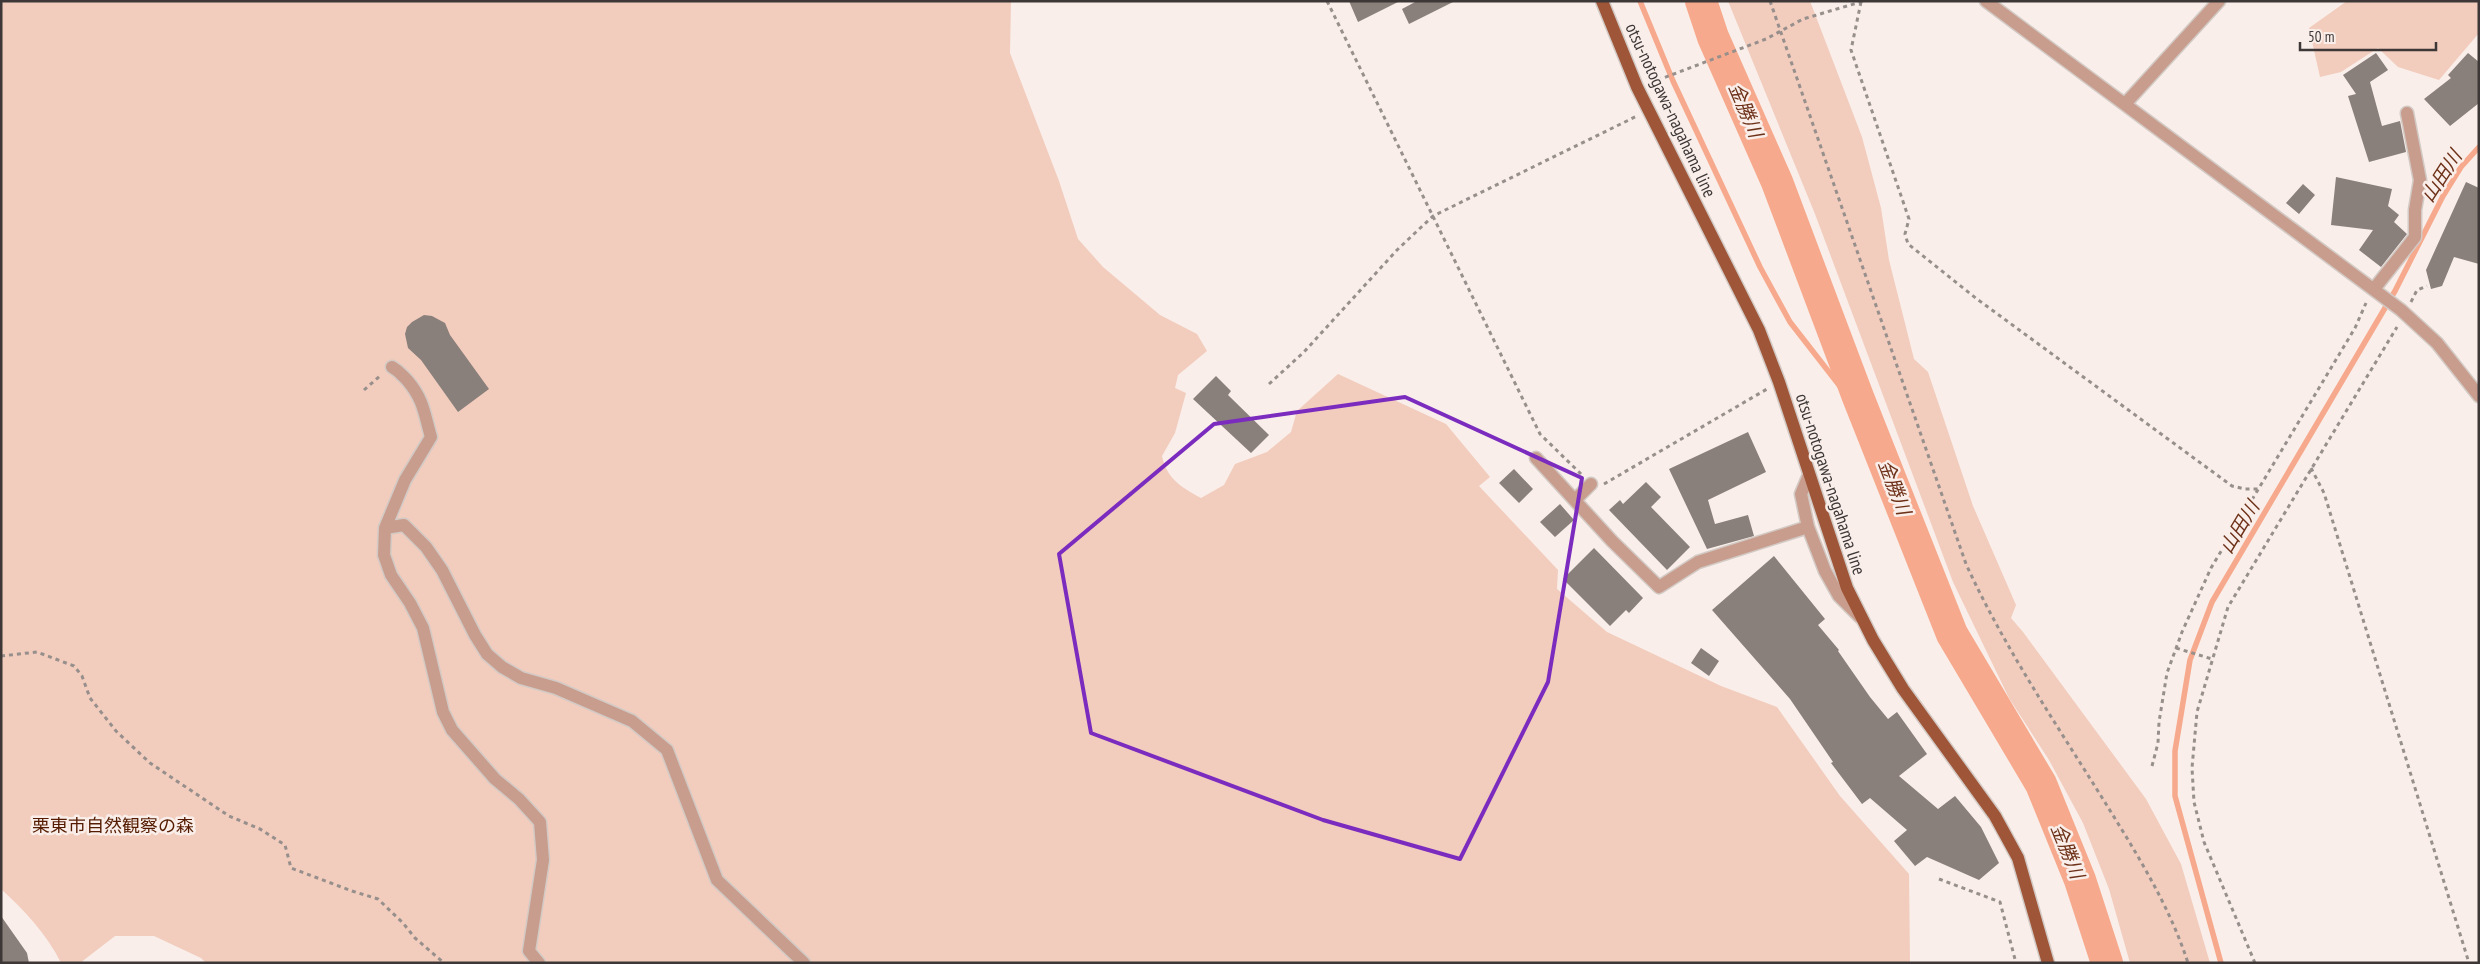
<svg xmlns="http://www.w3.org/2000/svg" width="2480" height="964" viewBox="0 0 2480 964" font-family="'PT Sans Narrow','Noto Sans JP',sans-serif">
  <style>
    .green { fill: #f2ccbd }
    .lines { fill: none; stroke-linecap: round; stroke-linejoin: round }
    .stream { stroke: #f6a98c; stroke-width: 5.5 }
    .river { stroke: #f6a98c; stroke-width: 32 }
    .building { fill: #897f7b }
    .minor-casing { stroke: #d3cac5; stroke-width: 15 }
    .major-casing { stroke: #d3cac5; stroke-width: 15 }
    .path { stroke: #978f8c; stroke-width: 3; stroke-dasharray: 4 4; stroke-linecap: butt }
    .minor { stroke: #c89d8d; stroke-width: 12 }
    .major { stroke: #9f5538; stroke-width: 12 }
    .marked { fill: none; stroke: #7b2cbf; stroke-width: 4; stroke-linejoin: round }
    .labels { text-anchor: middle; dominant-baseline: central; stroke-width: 5; stroke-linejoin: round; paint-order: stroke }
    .street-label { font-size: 18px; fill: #3d3837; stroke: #f9eee9 }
    .park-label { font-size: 18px; fill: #551b01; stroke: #f9eee9 }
    .water-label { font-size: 19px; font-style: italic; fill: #6d3018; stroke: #f9eee9 }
  </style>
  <rect width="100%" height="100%" fill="#f9eee9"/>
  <path class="green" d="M1,1h1010l-1,52 49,128 19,58 25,28 57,48 37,19 10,17 -29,24 -3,13 11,5 -11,40 -13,23c5,23 19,31 39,42l23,-13 11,-21 32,-12 24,-20 6,-21 41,-37 108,50 44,53 -11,9 79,84 -1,19 50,43 114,54 56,21 63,89 69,78 1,89h-1704l-5,-5 -47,-22h-39l-35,27h-19c-14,-29 -37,-53 -60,-74z
    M1728,1h82l52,136 19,71 8,52 25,99 14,13 45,134 43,99 -5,13 12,14 123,167 35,65 29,99h-80l-21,-74 -26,-66 -34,-63 -40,-62 -56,-116 -138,-368z
    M2347,1h132v32l-40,47 -41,-13 -20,-19 -37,24 -21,5 -11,-49z"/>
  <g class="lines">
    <path class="stream" d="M1640,1l33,80 87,186 30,55 77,99
      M2221,963l-46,-167v-45l15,-91 22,-58 183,-311 48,-95 18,-29 18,-20"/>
    <path class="river" d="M1701,1l12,36 64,145 81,215 94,237 89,150 39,96 27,83"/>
  </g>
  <path class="building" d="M1349,1h51l-42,21z
    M1417,1h38l-46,23 -7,-15z
    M2376,53l12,17 -18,12 12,44 18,-5 6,31 -37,10 -21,-66 8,-2 -13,-19z
    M2468,53l11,9v41l-29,23 -26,-27 27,-21 -3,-3z
    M2336,177l56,12 -4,17 11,9 -5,7 13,12 -26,33 -22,-17 14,-20 -42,-5z
    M2466,182l13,6v76l-25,-7 -12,29 -11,3 -5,-19z
    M2303,184l12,11 -16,19 -13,-11z
    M424,315l8,1 13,7 5,12 39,54 -31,23 -37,-52 -13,-12 -3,-14 2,-7 5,-5z
    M1216,376l15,15 -3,4 41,40 -18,18 -58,-54z
    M1748,432l18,40 -58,28 7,24 33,-9 6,21 -47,13 -38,-80z
    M1514,469l19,20 -14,14 -20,-20z
    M1646,482l15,15 -10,10 39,40 -23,23 -58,-60 11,-10 3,4z
    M1560,504l14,16 -19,17 -15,-15z
    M1594,548l49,50 -14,15 -3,-3 -16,16 -47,-47z
    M1774,556l51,63 -7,6 21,25 -1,1 32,46 18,22 9,-7 30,42 -28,22 39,33 17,-13 26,31 18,36 -20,17 -52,-23 -12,9 -21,-25 13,-11 -37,-32 -8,6 -31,-41 2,-1 -43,-63 -78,-89z
    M1701,648l18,13 -10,15 -18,-13z
    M1,916l26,37 2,10h-28z"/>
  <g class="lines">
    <defs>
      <path id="minor" d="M1986,1l415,309 36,33 42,53
        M2125,104l94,-103
        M2374,289l41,-52v-27l5,-30 -13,-67
        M392,367c7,4 9,7 15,13 17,20 17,33 24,57l-26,43 -20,48 -1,27 7,20 19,28 13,25 20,84 9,18 43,49 24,20 21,23 3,38 -14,91 10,12
        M1536,458l76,83 47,46 39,-25 110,-35
        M1809,475l-8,19 7,33 17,44 14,25 21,21
        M1575,500l16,-16
        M385,528l19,-3 22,22 16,23 33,65 12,19 15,13 19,11 35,10 76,33 35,29 50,130 87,83"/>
      <path id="major" d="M1602,1l35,86 122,243 20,52 68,206 26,52 30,49 92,127 23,42 30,105"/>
    </defs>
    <use href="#minor" class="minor-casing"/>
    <use href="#major" class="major-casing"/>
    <path class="path" d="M1327,1l213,433 41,40
      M1770,1l196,563c39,85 91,161 140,240 31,50 64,103 82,159
      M1861,2l-10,48 58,169 -4,15 3,10 69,55 255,187 13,3h15
      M1650,83l116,-44 37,-20 61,-18
      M2411,302l6,-12 10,-4
      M1269,384l35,-32 93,-102 36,-34 204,-100
      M364,390l17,-15
      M2311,468l13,25 145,470
      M1604,484l163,-95
      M2176,648l36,11
      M1,656l36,-4 37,14 8,10 8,22 26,33 34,32 79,53 31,13 25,16 6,23 61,23 26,8 25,24 12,15 29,25
      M2152,766l6,-23 1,-21 8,-49 15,-41 29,-64 144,-240 11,-25
      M1939,879l61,23 16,61
      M2255,963l-51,-121 -10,-40 -2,-34 5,-56 31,-105 169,-280"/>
    <use href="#minor" class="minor"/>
    <use href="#major" class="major"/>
  </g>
  <path class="marked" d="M1405,397l177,81 -34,204 -88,177 -137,-39 -232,-87 -32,-179 155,-130z"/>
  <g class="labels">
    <g class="street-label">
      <text transform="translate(1671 110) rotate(65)">otsu-notogawa-nagahama line</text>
      <text transform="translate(1831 484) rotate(72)">otsu-notogawa-nagahama line</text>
    </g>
    <g class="park-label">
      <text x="113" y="825">栗東市自然観察の森</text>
    </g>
    <g class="water-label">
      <text transform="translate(1746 110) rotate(67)">金勝川</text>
      <text transform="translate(2441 176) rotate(-57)">山田川</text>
      <text transform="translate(1895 487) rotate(69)">金勝川</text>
      <text transform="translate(2239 527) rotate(-59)">山田川</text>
      <text transform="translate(2068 851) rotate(68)">金勝川</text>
    </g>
  </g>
  <rect width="2480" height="964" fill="none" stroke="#3d3837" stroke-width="5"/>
  <path d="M2300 42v8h136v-8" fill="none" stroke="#3d3837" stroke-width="2.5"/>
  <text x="2308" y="42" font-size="15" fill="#3d3837" stroke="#f9eee9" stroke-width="4" paint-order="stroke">50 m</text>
</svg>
